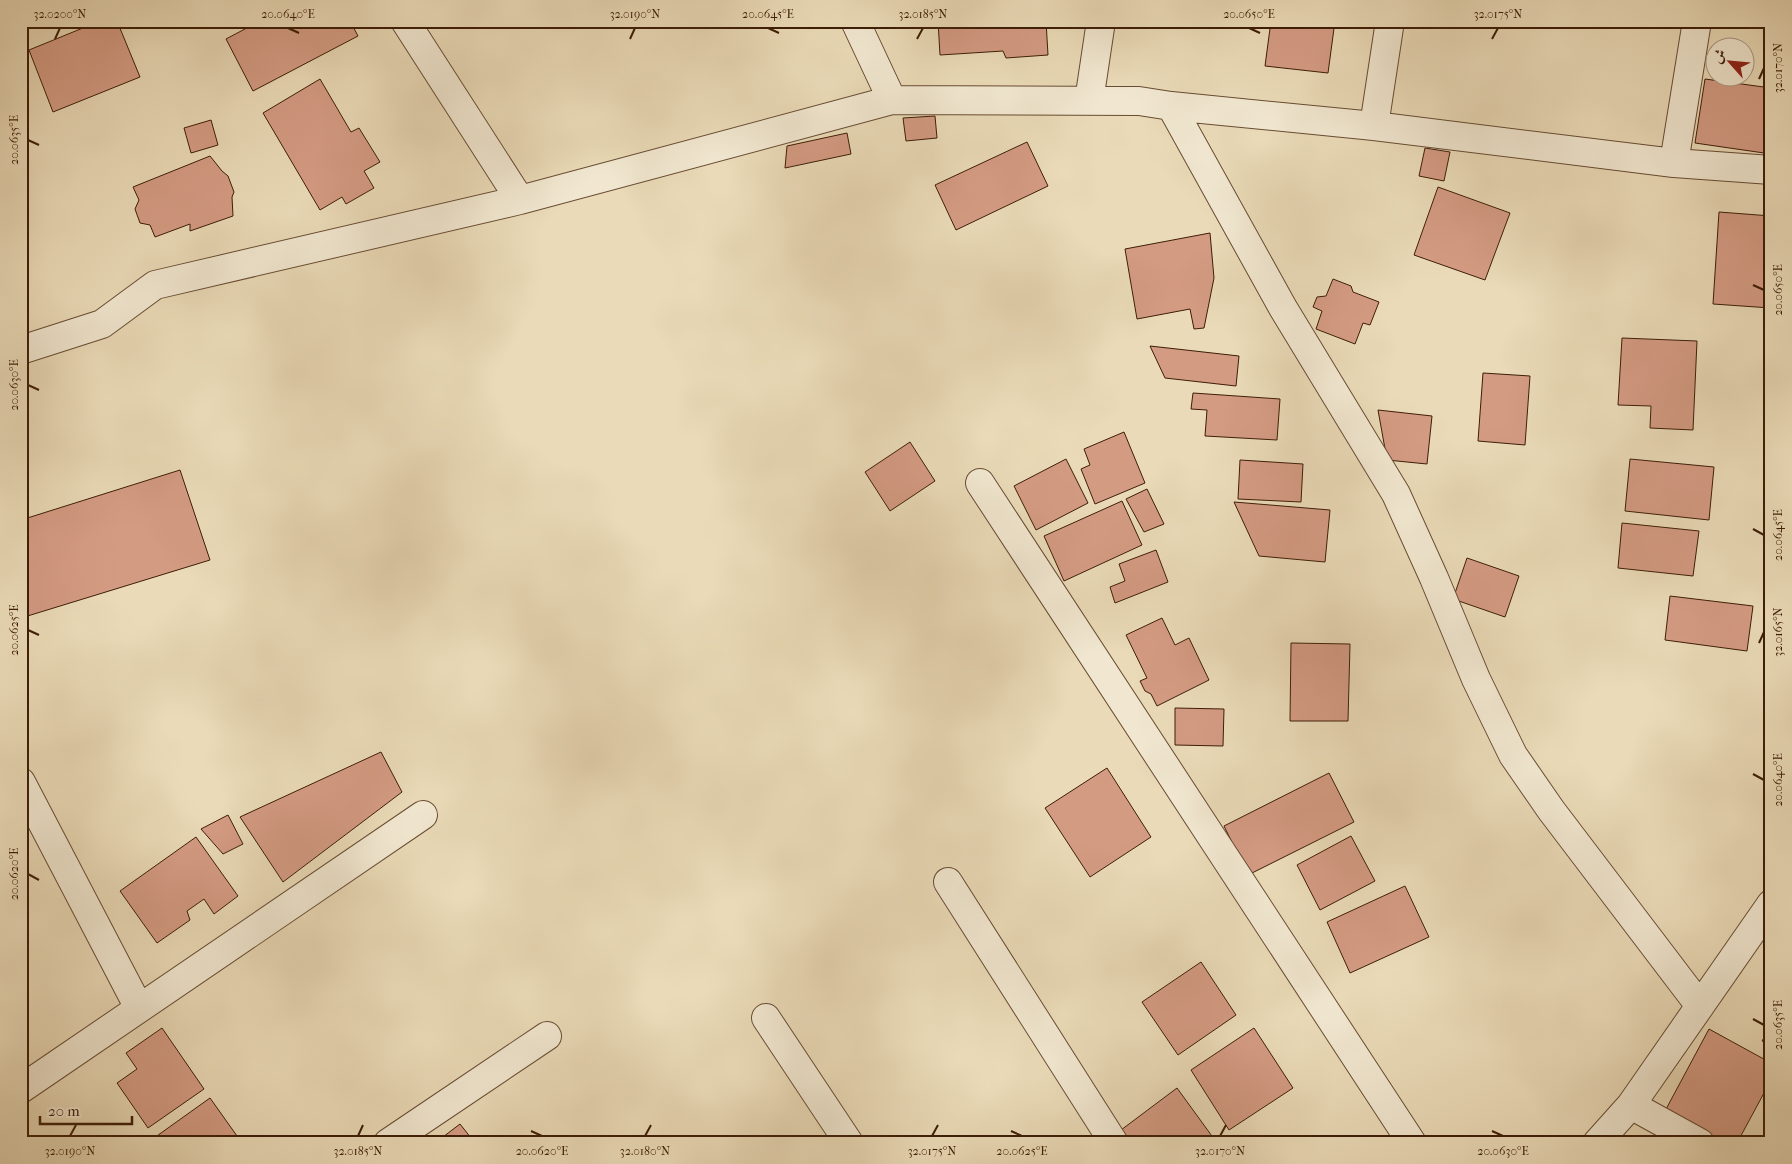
<svg xmlns="http://www.w3.org/2000/svg" width="1792" height="1164" viewBox="0 0 1792 1164" font-family="'IM FELL French Canon',Amiri,serif">
  <style>
    .building { fill: #d49b83; stroke: #3d1d07 }
    .lines { fill: none; stroke-linecap: round; stroke-linejoin: round }
    .street-casing { stroke: #684c33; stroke-width: 30 }
    .street { stroke: #f1e7d0; stroke-width: 28 }
    .ticks { fill: none; stroke: #3d1d07; stroke-width: 2 }
    .neatline { fill: none; stroke: #3d1d07; stroke-width: 2 }
    .ticks-label { font-size: 12px; text-anchor: middle; fill: #3d1d07 }
  </style>
  <rect width="100%" height="100%" fill="#eadab7"/>
  <filter id="stains"><feTurbulence type="fractalNoise" baseFrequency=".004" numOctaves="4"/><feColorMatrix values="0 0 0 0 .2 0 0 0 0 .09 0 0 0 0 .02 0 0 0 .5 -.17"/></filter>
  <radialGradient id="worn" r=".72"><stop offset=".6" stop-color="#630" stop-opacity="0"/><stop offset="1" stop-color="#630" stop-opacity=".3"/></radialGradient>
  <path class="building" d="M100,21h17l23,56 -87,35 -24,-62z
    M260,21h90l8,15 -105,55 -27,-52z
    M894,21h33v1l-32,5z
    M938,21h108l2,34 -42,3 -3,-7 -63,4z
    M1271,21h64l-7,52 -63,-7z
    M320,79l31,53 8,-4 21,34 -16,9 10,17 -28,16 -4,-7 -22,13 -57,-97z
    M1705,79l66,9v66l-76,-11z
    M935,116l2,22 -31,3 -3,-23z
    M211,120l7,25 -27,8 -7,-25z
    M847,133l4,21 -66,14 2,-22z
    M1027,142l21,44 -92,44 -21,-45z
    M1425,148l25,4 -6,29 -25,-5z
    M210,156l12,15 6,5 6,16 -2,5 1,19 -43,15v-7l-35,13 -5,-12 -10,-2 -5,-14 4,-9 -6,-13z
    M1438,187l72,26 -25,67 -71,-25z
    M1719,212l52,4v92l-58,-4z
    M1210,233l4,45 -10,50 -10,1 -4,-20 -53,10 -12,-70z
    M1333,279l18,7 2,6 26,10 -9,23 -7,-2 -8,21 -39,-15 6,-18 -9,-4 4,-10 9,-1z
    M1622,338l75,3 -4,89 -43,-2 1,-22 -33,-1z
    M1150,346l89,10 -3,30 -71,-8z
    M1483,373l47,3 -5,69 -47,-4z
    M1193,393l87,6 -3,41 -72,-4 2,-26 -16,-1z
    M1378,410l54,6 -5,48 -40,-4z
    M1124,432l21,51 -50,21 -14,-35 9,-4 -6,-16z
    M910,442l25,39 -45,30 -25,-39z
    M1066,459l22,44 -52,27 -22,-44z
    M1630,459l84,8 -5,53 -84,-9z
    M1240,460l63,4 -2,38 -63,-3z
    M180,470l30,90 -189,58v-98z
    M1147,489l17,35 -20,8 -18,-33z
    M1122,501l20,44 -78,36 -20,-45z
    M1234,502l96,8 -5,52 -66,-6z
    M1622,523l77,8 -6,45 -75,-8z
    M1156,550l12,32 -53,21 -5,-16 15,-6 -6,-17z
    M1467,558l52,18 -14,41 -52,-18z
    M1670,596l83,10 -6,45 -82,-11z
    M1162,618l13,27 14,-7 20,42 -52,26 -6,-12 -6,-3 -5,-10 7,-3 -21,-43z
    M1291,643l59,1 -2,77h-58z
    M1175,708l49,1 -1,37 -48,-1z
    M381,752l21,40 -119,90 -43,-65z
    M1107,768l44,69 -61,40 -45,-69z
    M1329,773l25,49 -106,53 -24,-49z
    M228,815l15,29 -20,10 -22,-25z
    M1351,836l24,45 -55,29 -23,-45z
    M196,837l42,59 -24,18 -10,-15 -17,12 3,9 -33,23 -37,-52z
    M1405,886l24,51 -79,36 -23,-51z
    M1201,962l35,53 -58,40 -36,-53z
    M1771,1026v20l-9,-5z
    M162,1028l42,61 -56,39 -31,-45 20,-14 -11,-16z
    M1254,1028l39,60 -64,42 -38,-60z
    M1709,1029l62,34v17l-34,63h-14l-58,-32z
    M1177,1088l40,55h-99l-5,-7z
    M210,1098l32,45h-84l-4,-5z
    M460,1124l15,19h-40z"/>
  <g class="lines">
    <defs>
      <path id="street" d="M405,21l115,179
        M855,21l37,79
        M1089,101l12,-80
        M1171,106l112,202 113,186 38,84 42,101 37,76 38,55 149,196
        M1374,126l16,-105
        M1674,163l23,-142
        M21,350l81,-26 53,-39 365,-85 372,-100 247,1 32,5 203,20 300,37 97,7
        M980,483l432,660
        M21,782l118,226
        M948,882l166,261
        M766,1018l83,125
        M21,1089l402,-274
        M1631,1105l69,38
        M388,1143l159,-107
        M1597,1143l34,-38 140,-201"/>
    </defs>
    <use href="#street" class="street-casing"/>
    <use href="#street" class="street"/>
  </g>
  <path class="ticks" d="M288,28l11,5M768,28l11,5M1249,28l11,5M55,39l5,-11M630,39l5,-11M917,39l6,-11M1492,39l6,-11M1759,79l5,-11M28,140l11,5M1753,285l11,5M28,385l11,5M1753,529l11,6M28,630l11,5M1759,643l5,-11M1753,774l11,6M28,874l11,6M1753,1019l11,6M531,1131l11,5M1011,1131l11,5M1492,1131l11,5M70,1136l6,-11M358,1136l5,-11M645,1136l6,-11M932,1136l6,-11M1220,1136l6,-11"/>
  <rect width="1792" height="1164" fill="none" stroke="#eadab7" stroke-width="55"/>
  <g transform="translate(1730 62) rotate(297)"><circle r="24" fill="#f1e7d0" stroke="#a99680"/>
  <path d="M0-4L9 19L0 12L-9 19Z" fill="#8f2418"/>
  <text y="-8" font-size="14" font-weight="bold" text-anchor="middle" fill="#3d1d07">ش</text>
  </g>
  <path d="M40 1116v8h92v-8" fill="none" stroke="#3d1d07" stroke-width="2.5"/>
  <text x="48" y="1116" font-size="15" fill="#3d1d07" stroke="#f1e7d0" stroke-width="4" paint-order="stroke">20 m</text>
  <rect x="28" y="28" width="1736" height="1108" class="neatline"/>
  <g class="ticks-label">
    <text x="60" y="18">32.0200°N</text>
    <text x="288" y="18">20.0640°E</text>
    <text x="635" y="18">32.0190°N</text>
    <text x="768" y="18">20.0645°E</text>
    <text x="923" y="18">32.0185°N</text>
    <text x="1249" y="18">20.0650°E</text>
    <text x="1498" y="18">32.0175°N</text>
    <text transform="translate(1778 68) rotate(-90)" y="4">32.0170°N</text>
    <text transform="translate(14 140) rotate(-90)" y="4">20.0635°E</text>
    <text transform="translate(1778 290) rotate(-90)" y="4">20.0650°E</text>
    <text transform="translate(14 385) rotate(-90)" y="4">20.0630°E</text>
    <text transform="translate(1778 535) rotate(-90)" y="4">20.0645°E</text>
    <text transform="translate(14 630) rotate(-90)" y="4">20.0625°E</text>
    <text transform="translate(1778 632) rotate(-90)" y="4">32.0165°N</text>
    <text transform="translate(1778 780) rotate(-90)" y="4">20.0640°E</text>
    <text transform="translate(14 874) rotate(-90)" y="4">20.0620°E</text>
    <text transform="translate(1778 1025) rotate(-90)" y="4">20.0635°E</text>
    <text x="70" y="1155">32.0190°N</text>
    <text x="358" y="1155">32.0185°N</text>
    <text x="542" y="1155">20.0620°E</text>
    <text x="645" y="1155">32.0180°N</text>
    <text x="932" y="1155">32.0175°N</text>
    <text x="1022" y="1155">20.0625°E</text>
    <text x="1220" y="1155">32.0170°N</text>
    <text x="1503" y="1155">20.0630°E</text>
  </g>
  <rect width="100%" height="100%" filter="url(#stains)"/>
  <rect width="100%" height="100%" fill="url(#worn)"/>
</svg>
